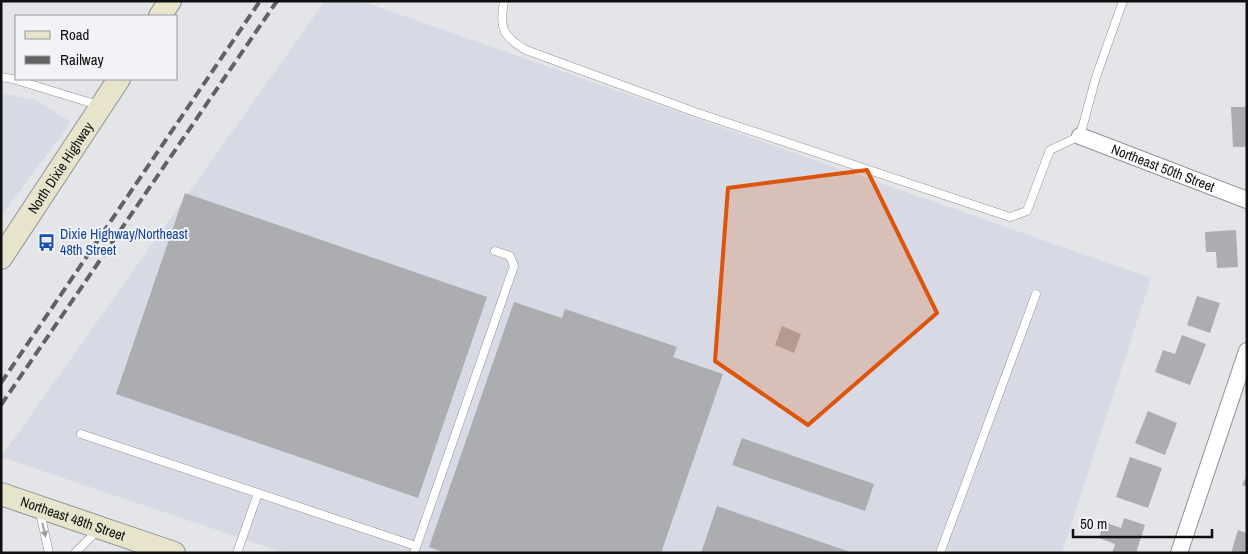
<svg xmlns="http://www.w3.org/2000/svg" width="1248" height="554" viewBox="0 0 1248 554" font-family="'Archivo Narrow',sans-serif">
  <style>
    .built { fill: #d7dae4 }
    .building { fill: #acadb1 }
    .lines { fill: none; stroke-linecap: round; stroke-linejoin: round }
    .lane-casing { stroke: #909194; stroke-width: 9 }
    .street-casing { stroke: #909194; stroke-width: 18 }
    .secondary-casing { stroke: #909194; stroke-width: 24 }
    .lane { stroke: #fff; stroke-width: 8 }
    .street { stroke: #fff; stroke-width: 16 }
    .secondary { stroke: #e7e4cb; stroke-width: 22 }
    .rail { stroke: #616264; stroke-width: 4; stroke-dasharray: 10 5; stroke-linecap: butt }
    .oneway { fill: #9f9f9f }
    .marked { fill: #dd550c; fill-opacity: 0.2; stroke: #dd550c; stroke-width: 4; stroke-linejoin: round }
    .labels { text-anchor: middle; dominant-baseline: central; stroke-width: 4; stroke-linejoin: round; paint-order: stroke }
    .street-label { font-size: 14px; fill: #0f0f10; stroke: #f1f3f6 }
    .transit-label { font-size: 14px; fill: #164399; stroke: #f1f3f6; text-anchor: start }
  </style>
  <rect width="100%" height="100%" fill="#e4e5e9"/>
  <path class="built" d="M325,1h36l790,277 -89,275h-777l-284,-96z
    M1,93l34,7 36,22 -70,94z"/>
  <path class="building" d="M1231,107h16v40h-14z
    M185,193l302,104 -69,201 -302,-104z
    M1236,230l2,37 -21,1 -1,-16h-10l-1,-20z
    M1197,296l23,7 -10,30 -23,-8z
    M514,302l48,16 3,-9 112,38 -4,10 50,17 -62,179h-216l-16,-6z
    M782,326l19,8 -7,19 -19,-8z
    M1182,335l24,9 -16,41 -35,-13 8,-22 12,4z
    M1148,411l29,12 -12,32 -30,-12z
    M742,438l132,46 -9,27 -133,-46z
    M1130,457l32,11 -14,40 -32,-11z
    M1247,475v12l-5,-2z
    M717,506l133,46v1h-149z
    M1124,518l21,7 -9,28h-24l3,-9 -16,-6 5,-16 17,6z
    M1238,530l9,3v20h-16z"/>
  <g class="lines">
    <defs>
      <path id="lane" d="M504,1c-5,27 -1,36 22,49l169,62 315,105 17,-6 23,-61 30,-14 16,-59 27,-76
        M1,77l12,2 85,26
        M81,434l335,112
        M40,512l9,41
        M75,553l23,-23
        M237,553l21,-60
        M414,553l100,-287 -4,-10 -15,-5
        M940,553l96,-259"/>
      <g id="street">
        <path id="s1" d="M1080,136l167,64"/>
        <path d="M1179,553l68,-202"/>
      </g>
      <g id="secondary">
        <path d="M160,16l10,-15"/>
        <path id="s2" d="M1,258l118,-179"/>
        <path id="s3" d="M1,494l173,59"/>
      </g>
    </defs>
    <use href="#lane" class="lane-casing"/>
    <use href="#street" class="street-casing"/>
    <use href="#secondary" class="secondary-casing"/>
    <use href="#lane" class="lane"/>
    <use href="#street" class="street"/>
    <use href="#secondary" class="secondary"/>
    <path class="rail" d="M1,383l259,-382
      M1,405l276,-404"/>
  </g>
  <defs><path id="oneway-solid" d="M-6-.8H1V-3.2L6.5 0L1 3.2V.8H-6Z" transform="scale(1.25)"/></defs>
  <use class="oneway" href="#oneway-solid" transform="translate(44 530) rotate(77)"/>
  <path class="marked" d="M867,170l70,143 -129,112 -93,-64 13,-173z"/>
  <defs>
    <symbol id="bus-bare" viewBox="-9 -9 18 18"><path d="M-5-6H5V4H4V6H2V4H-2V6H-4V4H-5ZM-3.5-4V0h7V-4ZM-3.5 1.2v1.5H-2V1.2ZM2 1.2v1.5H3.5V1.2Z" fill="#1a4fb4" stroke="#f1f3f6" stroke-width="2.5" paint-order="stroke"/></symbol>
  </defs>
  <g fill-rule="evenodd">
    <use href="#bus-bare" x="34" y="230" width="25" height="25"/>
  </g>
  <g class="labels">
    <g class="street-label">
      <text stroke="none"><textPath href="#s2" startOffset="108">North Dixie Highway</textPath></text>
      <text stroke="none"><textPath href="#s1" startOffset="89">Northeast 50th Street</textPath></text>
      <text stroke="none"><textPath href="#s3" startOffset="76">Northeast 48th Street</textPath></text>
    </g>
    <g class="transit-label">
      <text x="60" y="234">Dixie Highway/Northeast<tspan x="60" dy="16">48th Street</tspan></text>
    </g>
  </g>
  <rect width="1248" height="554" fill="none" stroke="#0f0f10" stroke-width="5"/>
  <rect x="15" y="15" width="162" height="65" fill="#f1f3f6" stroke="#97989a"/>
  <rect x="25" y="31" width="25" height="8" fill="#e7e4cb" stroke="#97989a"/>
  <text x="60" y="40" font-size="15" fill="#0f0f10">Road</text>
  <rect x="25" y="56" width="25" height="8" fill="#616264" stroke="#97989a"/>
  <text x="60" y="65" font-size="15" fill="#0f0f10">Railway</text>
  <path d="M1073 529v8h139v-8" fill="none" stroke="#0f0f10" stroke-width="2.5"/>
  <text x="1080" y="529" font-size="15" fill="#0f0f10" stroke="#f1f3f6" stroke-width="4" paint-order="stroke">50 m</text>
</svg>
